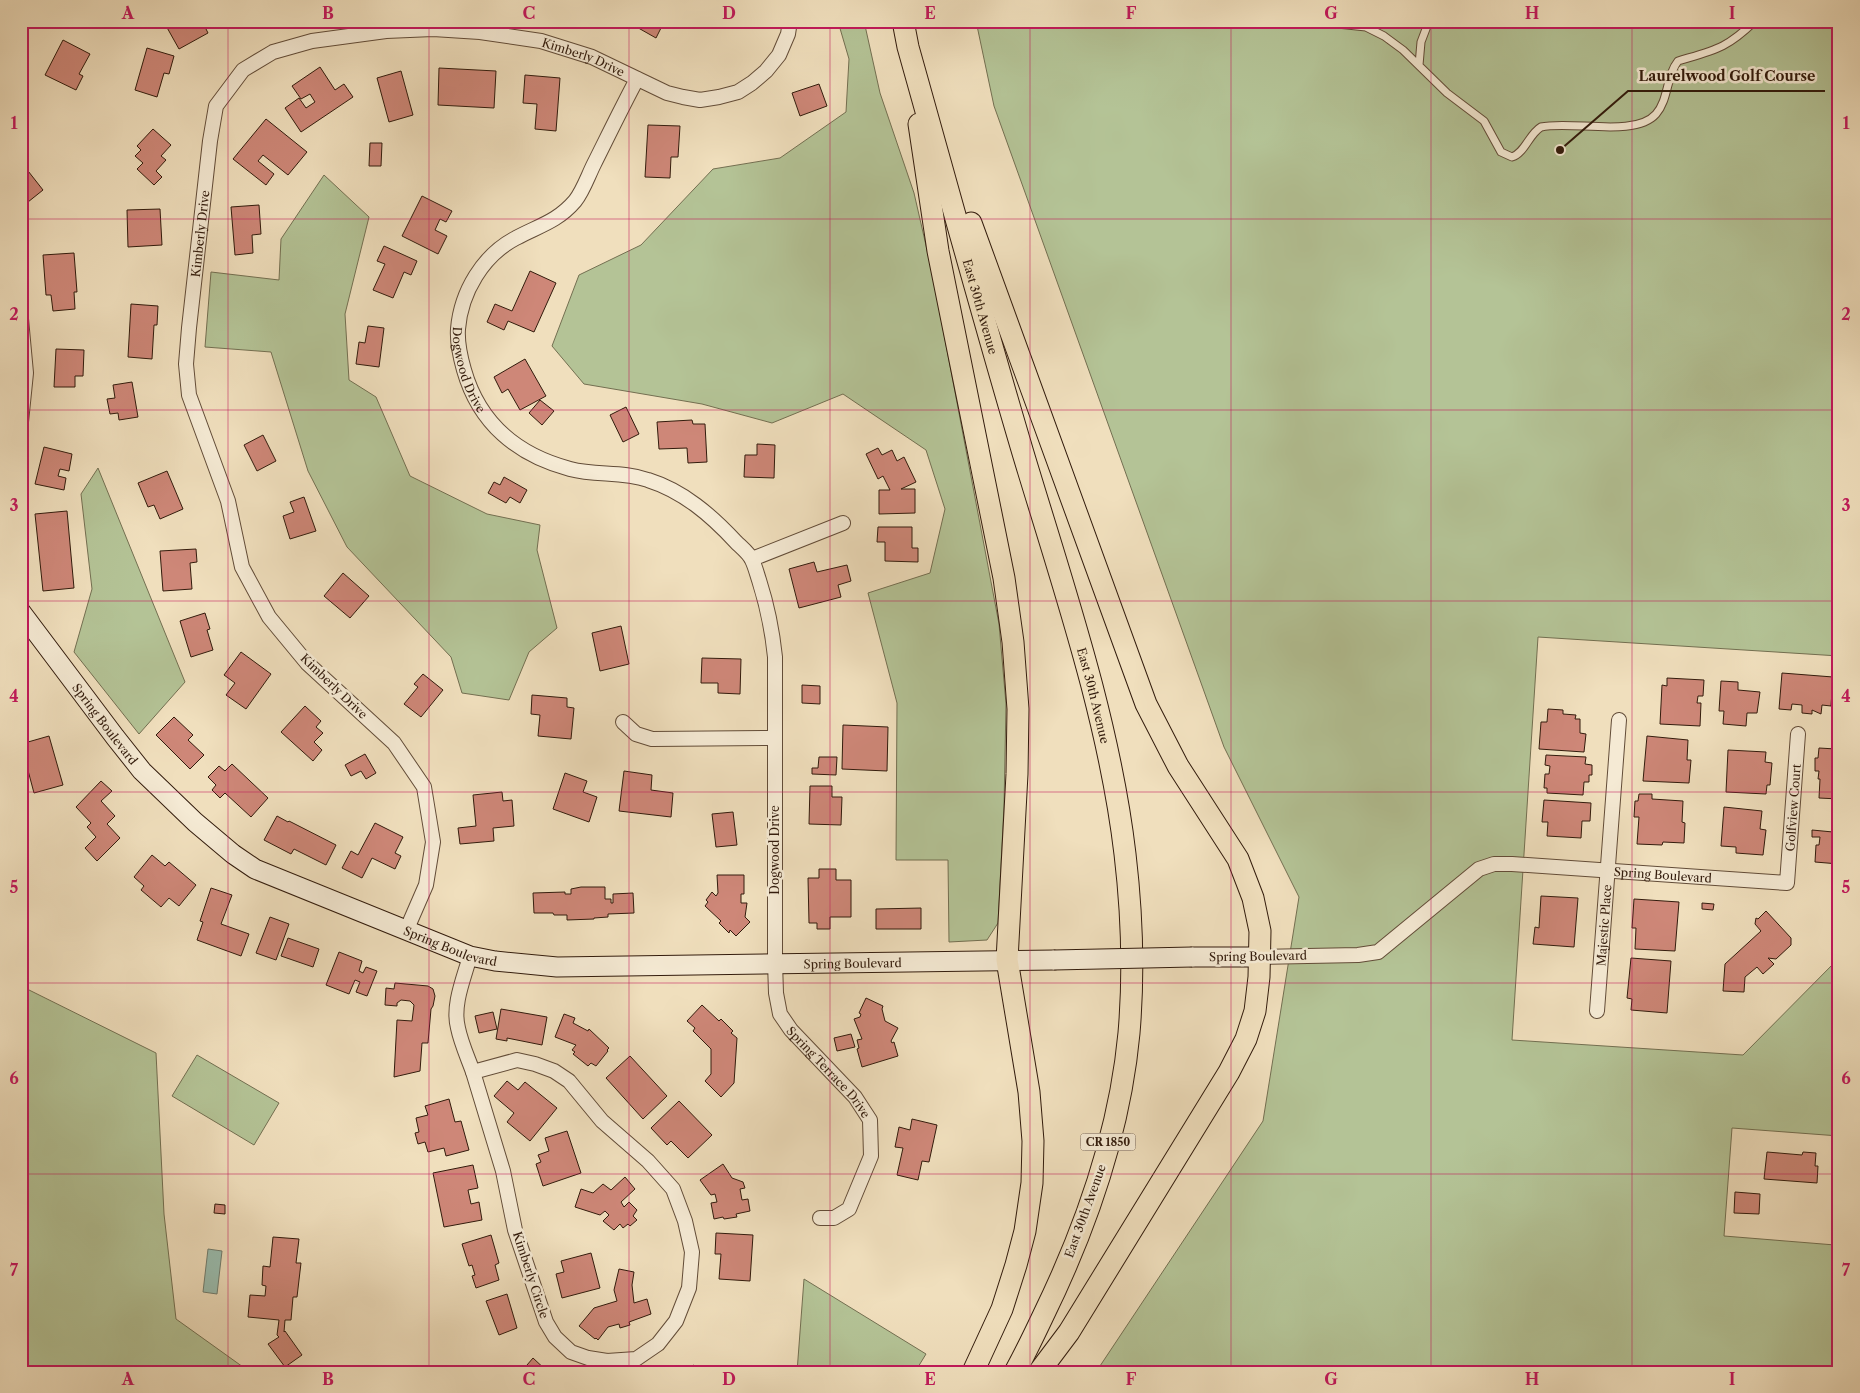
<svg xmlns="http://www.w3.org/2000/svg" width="1860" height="1393" viewBox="0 0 1860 1393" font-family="'Libre Caslon Text',serif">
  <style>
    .green { fill: #b4c396; stroke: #736f51 }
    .water { fill: #9abdaf; stroke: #707c6e }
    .building { fill: #ce8778; stroke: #321b0c }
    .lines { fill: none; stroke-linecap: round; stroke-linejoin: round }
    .lane-casing { stroke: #624c38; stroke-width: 9 }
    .street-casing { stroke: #624c38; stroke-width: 16 }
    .secondary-casing { stroke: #321b0c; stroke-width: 21 }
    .primary-casing { stroke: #321b0c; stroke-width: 23 }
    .lane { stroke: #f5ead4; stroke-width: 7 }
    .street { stroke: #f5ead4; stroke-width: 14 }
    .secondary { stroke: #f5ead4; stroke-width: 19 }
    .primary { stroke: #f0dfbd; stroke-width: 21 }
    .secondary-bridge-casing { stroke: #321b0c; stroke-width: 21; stroke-linecap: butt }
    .secondary-bridge { stroke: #f5ead4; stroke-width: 19 }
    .grid { fill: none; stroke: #c2185b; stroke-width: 1; stroke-opacity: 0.55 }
    .labels { text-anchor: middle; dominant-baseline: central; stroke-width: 5; stroke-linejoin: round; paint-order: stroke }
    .shield { fill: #f5ead4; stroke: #6c5948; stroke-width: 1 }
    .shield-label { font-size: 11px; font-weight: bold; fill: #321b0c }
    .street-label { font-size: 12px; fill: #321b0c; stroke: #f5ead4 }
    .leader { fill: none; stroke: #321b0c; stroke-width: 2 }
    .callout-dot { fill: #321b0c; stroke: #f5ead4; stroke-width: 2 }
    .callout-label { font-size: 14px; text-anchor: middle; font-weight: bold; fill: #321b0c; stroke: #f5ead4; stroke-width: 5; stroke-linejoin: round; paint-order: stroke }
    .neatline { fill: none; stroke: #c2185b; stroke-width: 2 }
    .grid-label { font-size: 16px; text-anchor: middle; font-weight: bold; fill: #c2185b }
  </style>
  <rect width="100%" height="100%" fill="#f0dfbd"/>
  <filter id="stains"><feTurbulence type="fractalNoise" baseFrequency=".004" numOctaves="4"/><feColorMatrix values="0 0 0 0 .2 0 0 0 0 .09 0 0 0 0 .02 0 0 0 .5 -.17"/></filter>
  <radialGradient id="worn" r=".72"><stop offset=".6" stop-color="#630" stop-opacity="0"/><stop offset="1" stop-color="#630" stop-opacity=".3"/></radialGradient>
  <path class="green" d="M822,21h42l16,72 34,100 19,83 66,348 7,80 -2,102 -6,117 -11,17 -38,2 -1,-82h-52l1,-157 -29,-110 62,-20 15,-64 -19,-59 -83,-56 -71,29 -70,-19 -118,-20 -32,-38 27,-71 62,-30 72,-76 67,-11 66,-46 3,-53 -10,-34z
    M976,21h863v635l-301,-19 -26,403 231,15 96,-97v178l-107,-8 -8,108 111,9 4,-47v174h-743l167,-251 36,-224 -75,-150 -230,-641z
    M324,175l45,42 -24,97 4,66 27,17 34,79 77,38 53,11 -3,25 20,78 -28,24 -20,48 -47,-7 -11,-36 -104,-110 -39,-76 -37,-119 -66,-5 6,-75 68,8 2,-41z
    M98,468l87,214 -46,52 -65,-82 18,-63 -11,-95z
    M21,986l135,67 8,161 12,105 74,53h-229z
    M197,1055l82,48 -25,42 -82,-49z
    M804,1279l122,75 -11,18h-118z"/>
  <path class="water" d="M208,1249l14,2 -5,43 -14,-2z"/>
  <path class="building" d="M59,21h33v3l-34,-1z
    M171,21h31l6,12 -29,16 -14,-25z
    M626,21h37l1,1 -8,16z
    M63,40l27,14 -11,20 4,2 -7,14 -31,-15z
    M147,48l27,8 -5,18 -5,-1 -7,24 -22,-7z
    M320,67l15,23 9,-6 9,13 -52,35 -16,-24 14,-10 7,10 9,-6 -5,-8 -9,5 -9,-13z
    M439,68l57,3 -2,37 -56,-3z
    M401,71l12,44 -24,7 -12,-44z
    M525,75l35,3 -4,53 -21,-2 2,-25 -14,-1z
    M819,84l8,22 -27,10 -8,-23z
    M266,119l41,33 -19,23 -25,-20 -5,6 16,13 -8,11 -33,-26z
    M648,125l32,1 -2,31h-7l-1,21 -25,-1z
    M153,129l18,16 -10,11 5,4 -10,11 6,6 -8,8 -17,-16 6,-6 -8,-7 6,-6 -4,-4z
    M370,143h12l-1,23h-12z
    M21,162l22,28 -20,16 -2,-2z
    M422,196l30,15 -6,11 -6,-3 -5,11 12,6 -9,18 -36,-18z
    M259,205l2,29 -9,1 1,18 -18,2 -4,-48z
    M160,209l2,36 -34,2 -1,-37z
    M384,246l33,15 -6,14 -7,-3 -11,26 -20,-8 12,-26 -8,-3z
    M74,253l3,39h-3l1,17 -22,2 -2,-16h-5l-3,-40z
    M530,271l26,12 -22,49 -26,-11 -4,9 -17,-8 8,-18 17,7z
    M131,304l27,2 -1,19h-3l-2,34 -24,-2z
    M368,326l16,2 -5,39 -23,-3 3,-22 6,1z
    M56,349l28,1 -1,26h-8v11h-21z
    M525,359l21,37 -26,14 -12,-21 -6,4 -8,-16z
    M132,382l6,35 -19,3 -1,-7 -8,1 -3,-15 8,-1 -2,-13z
    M540,400l14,11 -12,14 -13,-12z
    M626,407l13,27 -16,8 -13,-27z
    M692,420l1,4h12l2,38 -19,1 -1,-15 -28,1 -2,-27z
    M263,435l13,26 -19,10 -13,-26z
    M757,444l18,1 -1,33 -30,-1 1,-22h12z
    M44,447l28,7 -3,17 -9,-2 -2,7 8,2 -2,12 -29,-6z
    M878,448l4,7 10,-5 5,11 7,-4 12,25 -15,7h14v24l-36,1v-24h11l-7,-14 -5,3 -12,-25z
    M167,471l16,38 -23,10 -6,-14 -6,2 -10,-24z
    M504,477l23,13 -7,13 -10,-6 -4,6 -18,-10 6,-11 6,3z
    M304,497l12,34 -26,8 -7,-23 11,-4 -4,-10z
    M67,511l7,77 -31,3 -8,-77z
    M878,527h34v21h6v14l-33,-1v-19h-8z
    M196,549l1,13 -7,1 2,26 -29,2 -3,-40z
    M814,562l3,10 30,-7 4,16 -13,4 3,12 -42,11 -10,-39z
    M343,573l26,23 -19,22 -26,-22z
    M205,613l5,16 -3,1 6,20 -22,7 -11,-36z
    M621,626l8,38 -29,7 -8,-38z
    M241,652l30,22 -25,35 -20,-14 9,-12 -11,-8z
    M702,658l39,1 -1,35 -22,-1v-10h-17z
    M1782,673l51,4 -2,29 -9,-1 -1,9 -9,-4v4l-10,-1v-8l-10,-1 -1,6 -12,-1z
    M423,674l20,16 -22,27 -17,-13 14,-17 -4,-3z
    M1667,678l37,2 -1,16h-5l-1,7h4l-1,23 -40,-2 2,-39 5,1z
    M1721,681l17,1v8l22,2 -3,21h-10l-1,13 -23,-2 1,-13h-5z
    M802,685l18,1v18l-18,-1z
    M532,695l35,3v9l7,1 -3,31 -33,-3 2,-21 -9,-1z
    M305,706l16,15 -5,6 7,6 -9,9 8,8 -9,11 -32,-29z
    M1548,709l15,1v4l13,1 -1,4h5v14l6,1 -2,18 -45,-3 2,-27h6z
    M174,717l19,18 -5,5 16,15 -14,14 -34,-34z
    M843,725l45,2 -1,44 -45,-2z
    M49,736l14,49 -29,8 -13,-49z
    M1647,736l41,4 -1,20h4l-2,23 -46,-2z
    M1819,748l17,1v3h3v47l-20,-1 1,-19h-2l1,-8h-4v-13h3z
    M1728,750l38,2 -1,10 7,1 -2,22h-3l-1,9 -40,-2z
    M365,754l11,19 -10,6 -5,-8 -10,5 -6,-11z
    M1546,755l40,2 -1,7 7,1v10h-3v7h-5l-1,13 -36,-2v-5h-3l1,-14h4l1,-8 -5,-1z
    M819,757h18l-1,18 -24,-1v-6h6z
    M232,764l36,34 -17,19 -26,-24 -5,5 -8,-8 4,-5 -8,-8 11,-11 6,5z
    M624,771l28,4 -1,15 22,3 -2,24 -52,-6z
    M565,773l22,8 -4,11 14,5 -8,25 -36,-13z
    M101,781l11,10 -11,10 14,15 -8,8 13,14 -23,23 -12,-13 11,-11 -9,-10 4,-4 -15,-16z
    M810,786h22v11h10l-1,28 -32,-1z
    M502,792l1,9 9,-1 2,26 -21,2 1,13 -34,3 -2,-16 18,-2 -3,-31z
    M1639,794h13v5l31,2 -1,21 3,1 -1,20 -21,-1 -1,3 -25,-1 2,-27h-5l1,-16h3z
    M1544,800l47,3 -1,18h-8l-1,17 -34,-2 1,-14h-6z
    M1724,807l38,4 -2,18 6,1 -3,25 -27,-2v-6l-15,-1z
    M733,812l4,33 -21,2 -4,-33z
    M1834,815h5v49l-24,-2 1,-17h3l1,-8h-8v-7l21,2z
    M277,816l11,6 1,-1 47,24 -10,20 -32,-16 -3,5 -27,-14z
    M375,823l28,14 -8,16 6,3 -6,13 -23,-11 -10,20 -20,-10 9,-17 7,4z
    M152,855l13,11 4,-4 27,23 -17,21 -10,-8 -8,9 -20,-17 3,-4 -10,-9z
    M819,869h17v11h15v37h-21v12h-13v-6h-8l-1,-45h11z
    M717,875h27v19h-3v9h6l-2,14 5,5 -14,14 -6,-6 -1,3 -10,-10 2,-2 -16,-15 3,-4 -2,-2 6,-8 4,4 2,-3z
    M581,887h24v12h6v4h2v-9l20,-1 1,20 -26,1v3l-14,1v1l-27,1v-5h-13l-1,-2h-19l-1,-20 32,-1v2h6v-5z
    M211,888l21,7 -11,29 28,10 -8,22 -44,-16 6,-18 -3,-1z
    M1541,896l37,2 -4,49 -41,-3 2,-17 4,1z
    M1634,899l45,3 -4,49 -40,-2 1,-21h-4z
    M1702,903l12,1 -1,6 -11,-1z
    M921,908v21h-45v-20z
    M1766,911l25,27v7l-15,14 -8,-1 6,6 -11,10 -6,-7 -12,10 -1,15 -21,-1 2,-27 36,-33 -6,-7 1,-6 2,1z
    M270,917l19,7 -13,36 -20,-7z
    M288,938l31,11 -6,18 -32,-11z
    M339,952l23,9 -3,10 4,2 3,-6 11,4 -10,25 -11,-4 4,-10 -5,-2 -6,14 -23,-9z
    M1631,958l40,3 -4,52 -36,-3 1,-11 -5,-1z
    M395,983l33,3 5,3 2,7 -2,10 -2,3 -3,34h-6l-2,28 -26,6 3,-57 15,1 2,-16 -4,-4 -9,-1 -4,3v3l-12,-1 1,-17 8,1z
    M866,998l17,8 -1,3 3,12 13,7 -7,13 1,2 2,-1 4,14 -36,11 -5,-18 2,-1 -2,-8 5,-1 -8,-20 6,-2 1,-3 -2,-1z
    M702,1005l17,16 2,-2 12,12 -2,2 6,5 -3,45 -13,14 -16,-16 6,-7v-25l-18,-18 2,-3 -8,-7z
    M501,1009l46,8 -5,28 -35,-7v3l-11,-2z
    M493,1012l4,17 -18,4 -4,-17z
    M564,1014l11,4 -2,5 15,8 1,-2 20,19 -2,2 1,1 -12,15 -5,-3 -3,3 -15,-12 2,-2 -3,-2 4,-5 -21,-8z
    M851,1034l4,13 -18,4 -3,-13z
    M630,1056l37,40 -24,23 -37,-41z
    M507,1081l11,9 7,-8 32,26 -27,33 -23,-19 7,-9 -20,-17z
    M449,1099l6,23 6,-1 8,29 -23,6 -2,-8 -16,4 -3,-10 -7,2 -3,-11 4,-1 -3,-14 12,-3 -3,-9z
    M679,1101l33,34 -24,23 -17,-17 -4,4 -16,-17z
    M912,1119l25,6 -8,37 -7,-1 -4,19 -21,-5 6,-27 -8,-1 4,-20 11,3z
    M567,1131l14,42 -38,13 -7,-22 5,-2 -3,-7 11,-4 -4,-13z
    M1767,1152l35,3 1,-3 13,1 -1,13h3l-1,17 -53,-4z
    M723,1164l9,14 11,4 2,6 -5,1 2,11 6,-1 2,12 -14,3 1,3 -13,2 -1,-2 -9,2 -3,-16 6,-1 -2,-8 -4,1 -11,-15z
    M473,1165l5,23 -10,2 3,14 8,-2 3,18 -38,7 -11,-54z
    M625,1177l10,12 -14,13 3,5 5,-5 8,8 -4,6 4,4 -7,6 -2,-2 -5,4 -3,-4 -6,6 -11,-9 6,-6 -4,-4 -5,4 -25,-8 6,-18 12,4 10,-9 8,6z
    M1735,1192l25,2 -1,20 -25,-1z
    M215,1204l10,1v9l-11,-1z
    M716,1233l37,2 -3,46 -31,-2 2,-25h-6z
    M491,1235l8,28 -4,2 4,15 -23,8 -4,-12 3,-1 -3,-10 -3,1 -7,-22z
    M273,1237l26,2 -3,24h5l-4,34h-4l-2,23h-6l-1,12 1,-1 17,24 -17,12 -17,-23 11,-7 -2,-2 2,-15 -31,-3 2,-22 15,1 1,-10 -4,-1 1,-19 7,1z
    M591,1253l9,35 -38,10 -6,-24 8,-2 -3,-11z
    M619,1269l15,3 -2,13 2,18 13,-4 4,15 -22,8 1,3 -10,3 -1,-4 -11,3 -10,13 -2,-2 -1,1 -16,-13 15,-18 23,-7 -3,-11z
    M507,1294l10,34 -18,7 -13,-34z
    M533,1358l15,14h-27z
    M694,1365l4,7h-22l6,-4 2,3z"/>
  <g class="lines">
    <defs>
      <path id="lane" d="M1309,21l57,6 18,9 19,14 44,43 37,28 17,31 11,5c13,-4 17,-23 29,-30 30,-7 94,11 115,-13 13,-15 10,-38 22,-53 37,-11 48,-12 77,-40
        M1419,65l2,-23 8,-21"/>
      <g id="street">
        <path id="s1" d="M637,79c-15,28 -29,57 -43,85 -6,12 -11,27 -19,37 -18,21 -37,25 -59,37 -33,17 -55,54 -58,91 -1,14 2,27 6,41 15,53 53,85 106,99 26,7 52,2 78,11 35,11 63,35 88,62 5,5 13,11 16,18 3,6 5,14 7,20 9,28 13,48 16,77v305l1,31 4,21 11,16 64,67 15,23 1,36 -22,53 -15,9h-14"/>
        <path d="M21,319l5,54 -5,49"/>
        <path d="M752,559l91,-36"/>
        <path d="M623,722l13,12 16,5 121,-1"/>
        <path id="s2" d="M406,931l20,-46 7,-43 -9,-55 -30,-44 -87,-80 -38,-46 -27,-50 -14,-66 -39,-106 -3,-31 3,-36 21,-187 6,-35 27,-36 30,-18 39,-11 74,-10 47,-2 47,3 61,9 51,16 75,36 16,4 17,3 19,-3 19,-5 14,-9 14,-12 13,-16 9,-21 2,-13"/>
        <path d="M470,956c-6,22 -18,49 -12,72 3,15 10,30 15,44"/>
        <path id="s3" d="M1260,957l98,-2 20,-3 101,-83 15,-5h18l275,19 11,-149"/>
        <path id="s4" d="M1597,1011l22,-291"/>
        <path d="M517,1060l18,4 19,7 15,10 33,40 46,40 25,28 12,32 7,31 -3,36 -13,33 -18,23 -22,15 -29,2 -19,-3 -17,-6 -16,-15 -9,-15 -31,-92 -12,-59 -30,-99z"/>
      </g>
      <g id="secondary">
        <path id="s5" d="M21,612l94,125 27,34 53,51 38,32 22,15 215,87 25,5 62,6 497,-7"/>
        <path d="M1192,957h68"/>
      </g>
      <g id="primary">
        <path id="s6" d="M903,21l5,26c38,135 75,271 115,406 39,130 86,265 102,401 7,59 9,120 4,179 -9,98 -43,195 -86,283 -9,19 -18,38 -28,56"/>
        <path d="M919,124l19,127 66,327 9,64 5,67 -1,65 -10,186 22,132 4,49 -1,42 -7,48 -9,34 -14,44 -29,63"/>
        <path d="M971,223l175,481 32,62 60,93 15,39 7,33 -1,46 -4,34 -9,28 -17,33 -160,260 -30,40"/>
      </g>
    </defs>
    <use href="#lane" class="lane-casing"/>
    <use href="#street" class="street-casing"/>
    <use href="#secondary" class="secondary-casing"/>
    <use href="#primary" class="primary-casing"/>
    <use href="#lane" class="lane"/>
    <use href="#street" class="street"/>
    <use href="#secondary" class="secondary"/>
    <use href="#primary" class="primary"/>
    <defs>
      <path id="secondary-bridge" d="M1054,960l138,-3"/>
    </defs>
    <use href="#secondary-bridge" class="secondary-bridge-casing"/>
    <use href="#secondary-bridge" class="secondary-bridge"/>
  </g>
  <path class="grid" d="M228,21v1351M429,21v1351M629,21v1351M830,21v1351M1030,21v1351M1231,21v1351M1431,21v1351M1632,21v1351M21,219h1818M21,410h1818M21,601h1818M21,792h1818M21,983h1818M21,1174h1818"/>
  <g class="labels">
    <rect class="shield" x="1080.5" y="1133.5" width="55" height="17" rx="4"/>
    <g class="shield-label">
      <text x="1108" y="1142">CR 1850</text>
    </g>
    <g class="street-label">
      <text stroke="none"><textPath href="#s2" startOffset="1305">Kimberly Drive</textPath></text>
      <text stroke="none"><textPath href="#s2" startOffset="780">Kimberly Drive</textPath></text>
      <text stroke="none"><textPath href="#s6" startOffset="296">East 30th Avenue</textPath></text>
      <text stroke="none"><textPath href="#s1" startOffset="362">Dogwood Drive</textPath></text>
      <text transform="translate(334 686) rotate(44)">Kimberly Drive</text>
      <text stroke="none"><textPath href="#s6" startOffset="701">East 30th Avenue</textPath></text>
      <text stroke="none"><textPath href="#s5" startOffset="140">Spring Boulevard</textPath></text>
      <text stroke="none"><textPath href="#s3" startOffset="634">Golfview Court</textPath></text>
      <text transform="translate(774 850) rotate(-90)">Dogwood Drive</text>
      <text stroke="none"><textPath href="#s3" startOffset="434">Spring Boulevard</textPath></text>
      <text stroke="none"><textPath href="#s4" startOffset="86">Majestic Place</textPath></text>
      <text stroke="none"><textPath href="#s5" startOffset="560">Spring Boulevard</textPath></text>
      <text transform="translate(1258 956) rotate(-1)">Spring Boulevard</text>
      <text stroke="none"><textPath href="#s5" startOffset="965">Spring Boulevard</textPath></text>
      <text stroke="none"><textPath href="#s1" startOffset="1259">Spring Terrace Drive</textPath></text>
      <text transform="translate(1085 1211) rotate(-70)">East 30th Avenue</text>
      <text transform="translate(531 1275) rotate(72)">Kimberly Circle</text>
    </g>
  </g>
  <path class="leader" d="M1560 150L1628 91H1825"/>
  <circle class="callout-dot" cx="1560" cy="150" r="5"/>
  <g class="callout-label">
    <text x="1727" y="81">Laurelwood Golf Course</text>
  </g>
  <rect width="1860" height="1393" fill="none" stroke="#f0dfbd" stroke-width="55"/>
  <rect x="28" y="28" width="1804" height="1338" class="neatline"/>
  <g class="grid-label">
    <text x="128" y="19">A</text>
    <text x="328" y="19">B</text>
    <text x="529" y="19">C</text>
    <text x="729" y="19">D</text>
    <text x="930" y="19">E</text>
    <text x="1131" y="19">F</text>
    <text x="1331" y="19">G</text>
    <text x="1532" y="19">H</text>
    <text x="1732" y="19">I</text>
    <text x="14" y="129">1</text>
    <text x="1846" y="129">1</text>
    <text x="14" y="320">2</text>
    <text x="1846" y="320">2</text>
    <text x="14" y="511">3</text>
    <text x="1846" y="511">3</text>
    <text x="14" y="702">4</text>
    <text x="1846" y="702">4</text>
    <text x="14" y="893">5</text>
    <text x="1846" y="893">5</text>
    <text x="14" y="1084">6</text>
    <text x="1846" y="1084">6</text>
    <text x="14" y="1276">7</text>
    <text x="1846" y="1276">7</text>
    <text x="128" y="1385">A</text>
    <text x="328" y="1385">B</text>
    <text x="529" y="1385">C</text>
    <text x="729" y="1385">D</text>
    <text x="930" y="1385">E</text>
    <text x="1131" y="1385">F</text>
    <text x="1331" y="1385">G</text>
    <text x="1532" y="1385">H</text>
    <text x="1732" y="1385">I</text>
  </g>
  <rect width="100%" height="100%" filter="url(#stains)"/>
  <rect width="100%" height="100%" fill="url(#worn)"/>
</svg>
